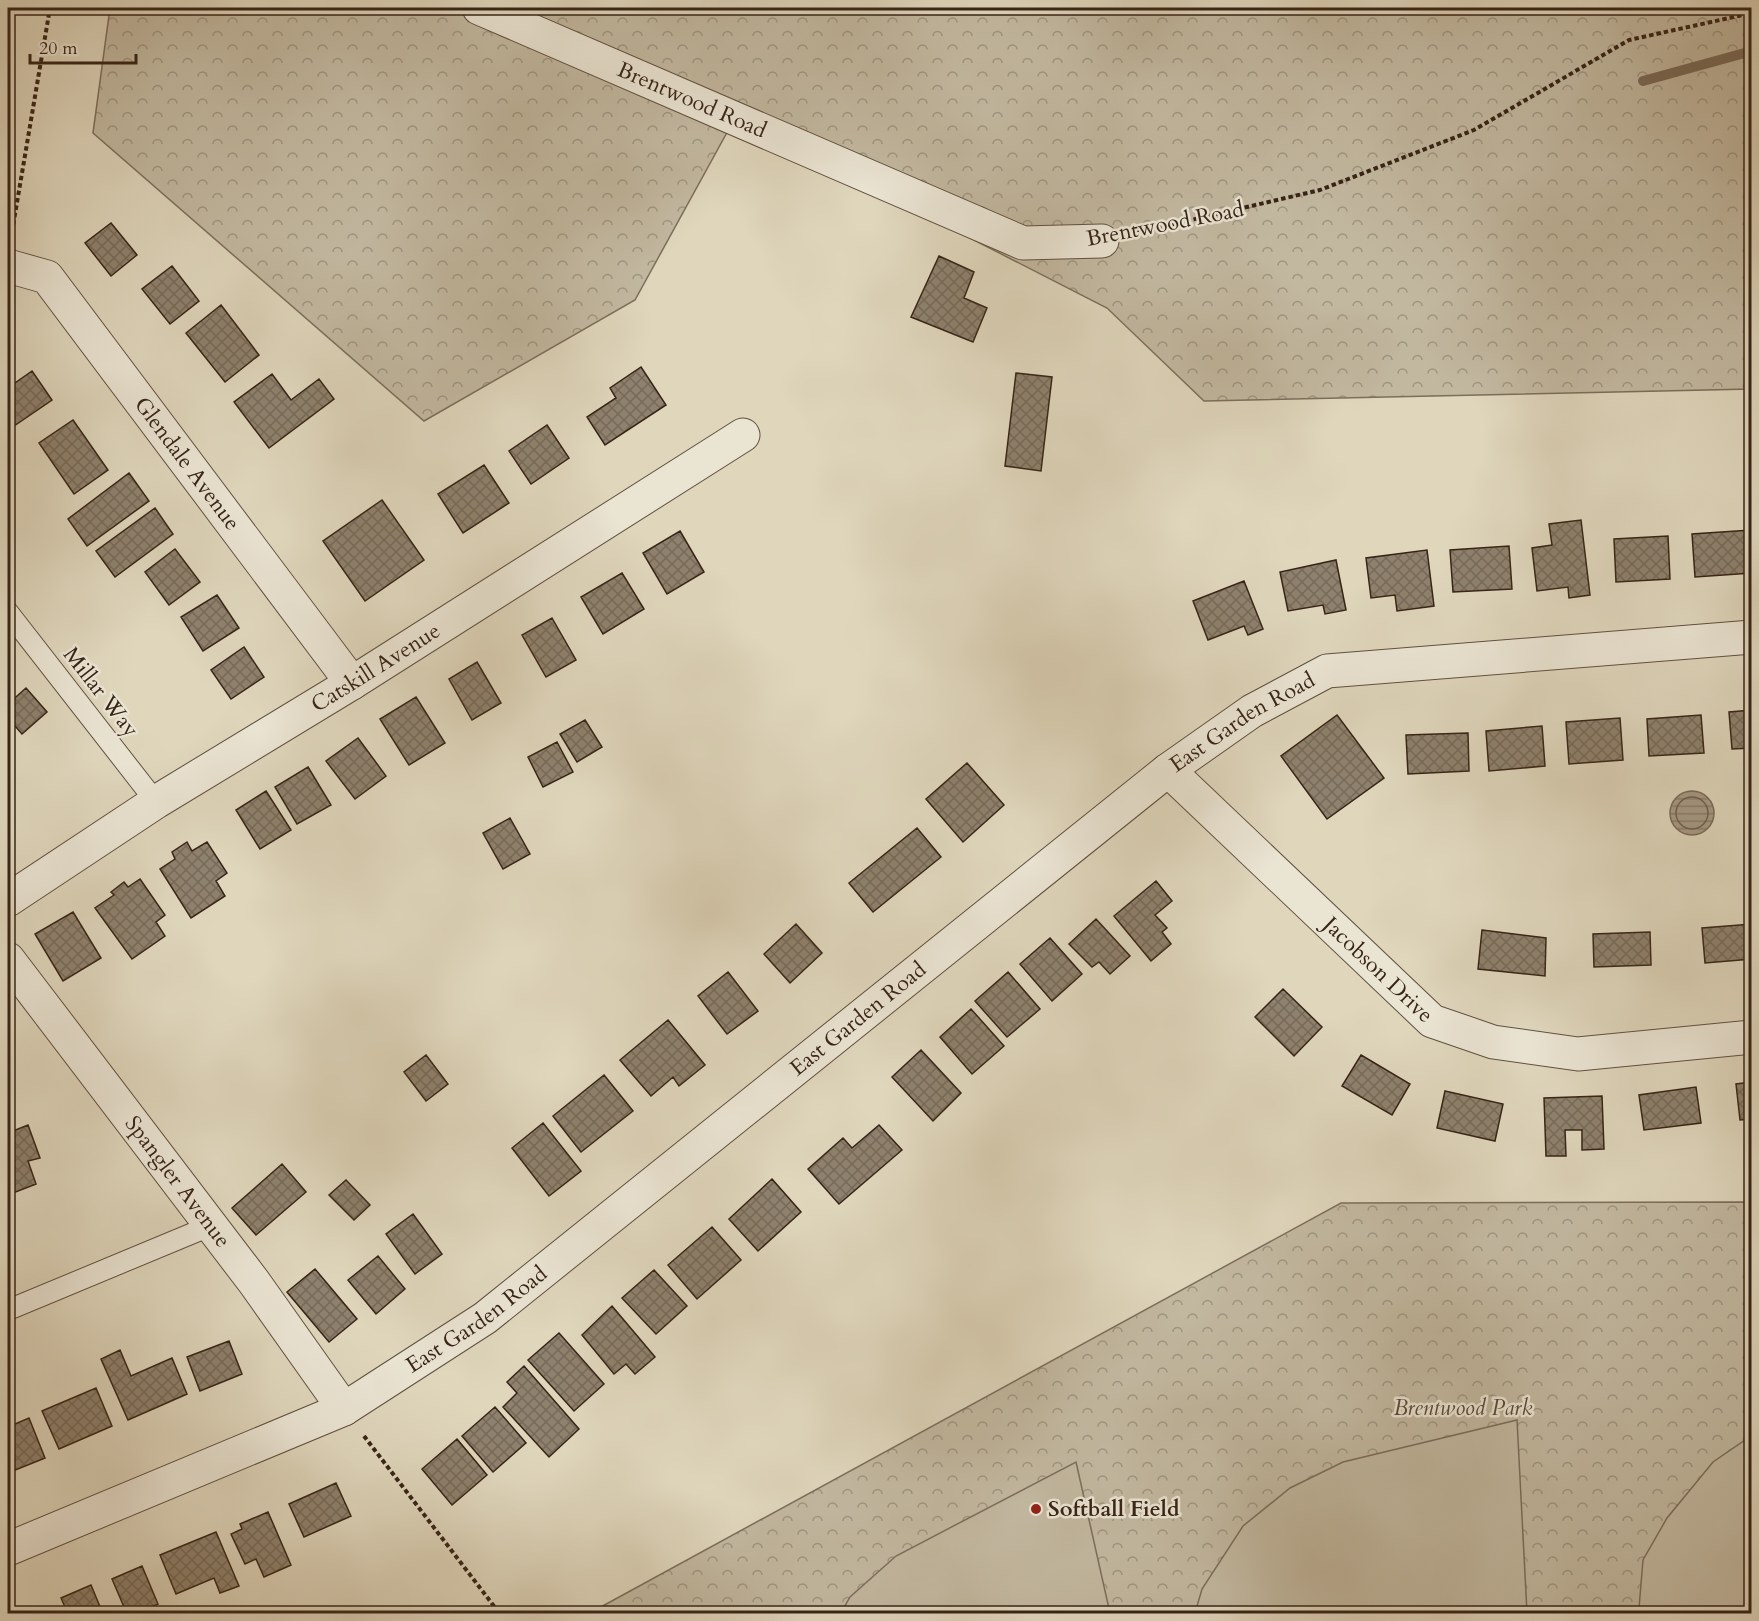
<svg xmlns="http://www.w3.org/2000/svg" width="1759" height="1621" viewBox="0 0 1759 1621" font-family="Cardo,serif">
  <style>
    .forest { fill: url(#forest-crowns); stroke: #7c6e5c; stroke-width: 1.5 }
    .garden { fill: #c2b8a0; stroke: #7c6e5c; stroke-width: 1.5 }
    .water { fill: url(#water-rules); stroke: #7a6a58; stroke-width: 1.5 }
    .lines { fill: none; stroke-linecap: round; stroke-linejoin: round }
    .shore { stroke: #6e5e4e; stroke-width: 1.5 }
    .stream { stroke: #7a6a58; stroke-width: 10 }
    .building { fill: url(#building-cross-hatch); stroke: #372417; stroke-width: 1.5 }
    .service-casing { stroke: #615040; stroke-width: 22 }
    .minor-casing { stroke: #615040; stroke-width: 35 }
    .path { stroke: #372417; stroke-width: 4; stroke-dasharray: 4.5 3; stroke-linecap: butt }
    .service { stroke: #eae4d3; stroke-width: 20 }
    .minor { stroke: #eae4d3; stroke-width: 33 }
    .poi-dot { fill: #8f2418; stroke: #eae4d3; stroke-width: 2 }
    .labels { text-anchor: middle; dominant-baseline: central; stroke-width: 5; stroke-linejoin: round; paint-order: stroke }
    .street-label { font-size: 22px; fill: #372417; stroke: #eae4d3 }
    .park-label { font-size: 22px; font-style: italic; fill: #5a4939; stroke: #eae4d3 }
    .poi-label { font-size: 22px; font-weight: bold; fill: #372417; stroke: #eae4d3; text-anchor: start }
  </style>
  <defs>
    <pattern id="forest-crowns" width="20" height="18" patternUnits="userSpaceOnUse" patternTransform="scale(1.5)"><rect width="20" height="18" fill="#c2b8a0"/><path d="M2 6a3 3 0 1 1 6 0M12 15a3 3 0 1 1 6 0" fill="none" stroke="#9e9581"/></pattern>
    <pattern id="water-rules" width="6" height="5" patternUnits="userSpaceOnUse" patternTransform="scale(1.5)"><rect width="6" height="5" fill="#a69984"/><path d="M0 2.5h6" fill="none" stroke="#887d6b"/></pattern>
    <pattern id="building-cross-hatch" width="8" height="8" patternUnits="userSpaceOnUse" patternTransform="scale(1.5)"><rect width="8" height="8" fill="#8e816d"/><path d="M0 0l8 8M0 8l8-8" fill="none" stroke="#756959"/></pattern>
  </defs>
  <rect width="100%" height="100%" fill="#dfd6bc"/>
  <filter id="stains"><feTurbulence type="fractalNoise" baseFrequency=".00333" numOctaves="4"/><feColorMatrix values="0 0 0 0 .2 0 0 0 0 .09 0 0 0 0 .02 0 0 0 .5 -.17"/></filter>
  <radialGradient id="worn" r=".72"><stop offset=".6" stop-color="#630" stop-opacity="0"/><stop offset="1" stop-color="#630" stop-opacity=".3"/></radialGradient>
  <path class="forest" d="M110,8h1641v381l-547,12 -97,-93 -372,-190 -100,182 -211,121 -331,-288z
    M1751,1202v411l-1163,1 753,-411z"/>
  <path class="garden" d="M1517,1420l10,193h-332l7,-24 41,-63 47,-38 53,-26z
    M1751,1436v177l-102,1 -10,-6 4,-48 24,-42 46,-56z
    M1076,1462l34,151h-269l9,-16 46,-41z"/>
  <path class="water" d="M1670 813a22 22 0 1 1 44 0a22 22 0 1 1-44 0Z"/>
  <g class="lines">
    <path class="shore" d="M1676 813a16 16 0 1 1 32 0a16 16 0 1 1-32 0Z"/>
    <path class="stream" d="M1643,81l109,-30"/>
  </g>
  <path class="building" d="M111,223l26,32 -26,21 -26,-33z
    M939,256l35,16 -10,26 23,10 -14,34 -62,-25z
    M172,266l27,35 -29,23 -28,-35z
    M221,305l38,50 -34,27 -39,-49z
    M641,367l25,38 -61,40 -18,-28 29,-19 -6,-10z
    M32,371l20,29 -38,26 -6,-9v-29z
    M1016,373l36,4 -11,94 -36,-5z
    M272,374l19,26 28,-21 15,20 -65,49 -35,-46z
    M73,420l35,50 -34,24 -35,-51z
    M547,425l22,33 -38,26 -22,-33z
    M484,465l25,38 -46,30 -25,-39z
    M129,473l20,28 -62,45 -19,-27z
    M382,500l42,60 -59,41 -42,-60z
    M155,508l18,26 -58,43 -19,-26z
    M1581,520l9,75 -21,3 -1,-11 -31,4 -5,-43 20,-3 -3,-21z
    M1751,530l1,43 -57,4 -3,-43z
    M680,531l24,41 -37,22 -24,-41z
    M1668,536l2,43 -54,3 -2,-43z
    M1509,546l3,43 -59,3 -3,-42z
    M175,549l25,33 -31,23 -24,-33z
    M1427,550l7,56 -37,5 -2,-16 -24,3 -5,-40z
    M1336,560l10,50 -21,4 -2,-9 -35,6 -8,-39z
    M622,573l22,36 -41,25 -22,-37z
    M1244,581l19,48 -15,6 -4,-9 -36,14 -15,-39z
    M217,595l22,33 -36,23 -22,-34z
    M552,618l24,42 -30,17 -24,-42z
    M244,647l20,30 -33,22 -20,-29z
    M477,662l24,41 -29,17 -23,-41z
    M26,688l21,24 -25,22 -14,-16v-14z
    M416,697l29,46 -36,22 -29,-46z
    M1752,710v38l-20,1 -3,-37z
    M1337,715l47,63 -57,41 -46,-63z
    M1701,715l3,38 -55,3 -2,-37z
    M1620,718l3,42 -54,4 -3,-42z
    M585,720l17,27 -25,15 -17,-28z
    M1542,726l3,40 -56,5 -3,-40z
    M1468,733l1,38 -61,3 -2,-39z
    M358,738l28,38 -31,23 -29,-38z
    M557,742l16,30 -30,15 -15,-30z
    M967,763l37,42 -41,37 -37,-43z
    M308,767l23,38 -34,19 -22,-37z
    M266,791l25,39 -31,19 -24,-39z
    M510,818l20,36 -27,15 -20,-36z
    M917,828l24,29 -68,55 -24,-29z
    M187,842l5,9 15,-9 20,31 -11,8 9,15 -34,22 -31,-49 15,-10 -3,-7z
    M140,879l25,36 -9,7 9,14 -33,23 -37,-51 19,-13 -3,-3 13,-10 4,5z
    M1156,881l16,20 -17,14 12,13 -5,4 9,12 -20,17 -37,-45z
    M73,912l28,46 -38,23 -28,-47z
    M1096,919l34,37 -20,18 -11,-12 -7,5 -23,-23z
    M796,924l26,29 -32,30 -26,-29z
    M1752,924v35l-47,4 -3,-35z
    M1482,930l64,8 -1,38 -67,-7z
    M1650,932l1,33 -57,2 -1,-33z
    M1050,938l32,36 -30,27 -32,-37z
    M728,972l30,39 -31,23 -29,-38z
    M1008,972l32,37 -33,28 -32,-36z
    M1283,989l39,38 -28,29 -39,-39z
    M971,1009l33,37 -32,28 -32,-37z
    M668,1020l37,45 -26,21 -6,-9 -22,19 -31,-36z
    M921,1050l40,43 -28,28 -41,-44z
    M426,1055l22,29 -22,17 -22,-29z
    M1361,1055l49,29 -18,31 -50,-29z
    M604,1075l29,36 -52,41 -28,-36z
    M1752,1082v37l-12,1 -4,-36z
    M1696,1087l5,36 -57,7 -5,-35z
    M1445,1091l58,13 -8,37 -58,-13z
    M1602,1096l2,53 -22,1v-20h-17l1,26h-20l-2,-58z
    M543,1123l38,48 -32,25 -37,-48z
    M28,1125l12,33 -12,3 8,23 -28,11v-62z
    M879,1125l23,25 -63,54 -31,-35 35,-31 9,10z
    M282,1164l24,28 -50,43 -24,-27z
    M772,1179l29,33 -43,39 -29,-32z
    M346,1180l24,25 -16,15 -25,-25z
    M413,1214l29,40 -27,20 -29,-40z
    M712,1227l29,33 -44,39 -29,-34z
    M378,1256l27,33 -29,25 -28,-34z
    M315,1269l42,50 -28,23 -42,-50z
    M654,1270l33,36 -31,28 -34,-36z
    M612,1306l43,51 -20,17 -9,-10 -12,10 -32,-39z
    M559,1333l45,51 -30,27 -46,-51z
    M229,1341l13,33 -42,17 -13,-34z
    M120,1350l11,26 41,-18 15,36 -59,26 -27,-61z
    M524,1366l55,63 -30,28 -46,-50 14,-14 -10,-11z
    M96,1388l16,38 -53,23 -17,-38z
    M495,1407l31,36 -33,29 -31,-36z
    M29,1418l16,40 -37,15v-46z
    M457,1439l30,36 -35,30 -30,-36z
    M336,1483l15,33 -47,21 -15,-33z
    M268,1512l23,53 -27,12 -8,-18 -11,5 -14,-30 11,-5 -2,-5z
    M216,1532l23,54 -19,7 -6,-15 -38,16 -16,-39z
    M142,1566l16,38 -22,10h-9l-15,-35z
    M91,1585l12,29h-35l-7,-16z"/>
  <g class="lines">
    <defs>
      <path id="service" d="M8,612l148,190
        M8,1310l202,-84"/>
      <g id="minor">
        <path id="s1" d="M479,8l544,235 79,-2"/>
        <path id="s2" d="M8,266l39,11 305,406"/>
        <path id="s3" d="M1168,770l264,251 61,21 85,12 174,-17"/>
        <path id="s4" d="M8,900l148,-98 196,-119 391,-248"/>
        <path id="s5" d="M8,959l246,323 90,127"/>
        <path id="s6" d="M8,1549l336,-140 141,-91 683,-548 84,-59 75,-40 425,-34"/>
      </g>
    </defs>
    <use href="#service" class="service-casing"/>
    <use href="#minor" class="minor-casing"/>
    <path class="path" d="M12,232l38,-224
      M1135,233l185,-43 154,-60 155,-90 123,-27
      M364,1436l136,178"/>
    <use href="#service" class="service"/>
    <use href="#minor" class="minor"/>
  </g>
  <circle class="poi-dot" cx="1036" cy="1509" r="6"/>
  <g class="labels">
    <g class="street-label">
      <text stroke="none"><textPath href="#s1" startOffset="232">Brentwood Road</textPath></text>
      <text transform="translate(1165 224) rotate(-11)">Brentwood Road</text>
      <text stroke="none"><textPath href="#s2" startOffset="274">Glendale Avenue</textPath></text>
      <text stroke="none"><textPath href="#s4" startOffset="435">Catskill Avenue</textPath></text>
      <text transform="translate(101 692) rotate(52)">Millar Way</text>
      <text stroke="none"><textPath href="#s6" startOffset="1496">East Garden Road</textPath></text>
      <text stroke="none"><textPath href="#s3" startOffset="290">Jacobson Drive</textPath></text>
      <text stroke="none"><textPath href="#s6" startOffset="1010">East Garden Road</textPath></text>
      <text stroke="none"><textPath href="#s5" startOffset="280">Spangler Avenue</textPath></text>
      <text stroke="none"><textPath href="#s6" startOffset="524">East Garden Road</textPath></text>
    </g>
    <g class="park-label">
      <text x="1463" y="1408">Brentwood Park</text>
    </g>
    <g class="poi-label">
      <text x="1048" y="1509">Softball Field</text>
    </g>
  </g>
  <rect width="1759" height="1621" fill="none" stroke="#dfd6bc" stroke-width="30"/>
  <rect x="9" y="9" width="1741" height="1603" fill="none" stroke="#372417" stroke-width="3"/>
  <rect x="15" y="15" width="1729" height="1591" fill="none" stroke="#372417" stroke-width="1.5"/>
  <path d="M30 54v9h106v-9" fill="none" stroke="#372417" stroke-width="3"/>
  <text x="39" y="54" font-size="18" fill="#372417" stroke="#eae4d3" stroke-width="4.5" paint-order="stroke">20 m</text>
  <rect width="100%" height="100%" filter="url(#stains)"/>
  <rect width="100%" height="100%" fill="url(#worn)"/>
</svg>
